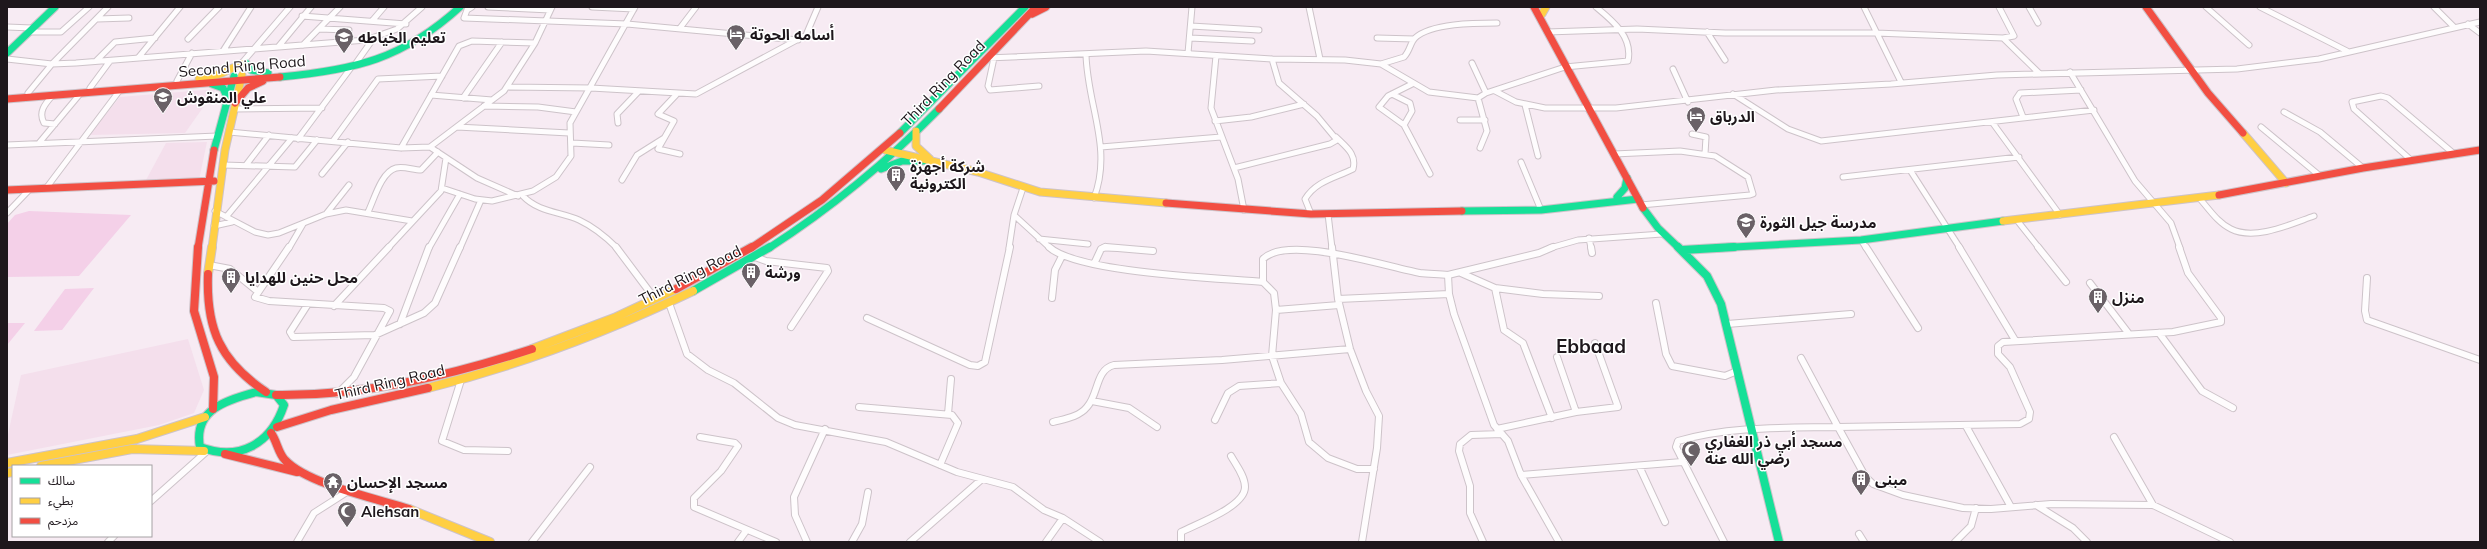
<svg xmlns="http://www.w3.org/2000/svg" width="2487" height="549" viewBox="0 0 2487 549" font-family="Mulish,'Noto Sans Arabic',sans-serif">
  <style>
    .built { fill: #f4dfec }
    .green { fill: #f4d0e8 }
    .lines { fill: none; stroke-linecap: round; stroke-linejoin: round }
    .street-far1-casing { stroke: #cdc3c9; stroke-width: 7 }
    .street-casing { stroke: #cdc3c9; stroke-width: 8 }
    .fast-far1-casing { stroke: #cdc3c9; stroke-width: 9 }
    .fast-casing { stroke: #cdc3c9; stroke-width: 10 }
    .slow-far1-casing { stroke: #cdc3c9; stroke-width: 9 }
    .slow-casing { stroke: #cdc3c9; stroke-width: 10 }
    .jam-far1-casing { stroke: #cdc3c9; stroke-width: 9 }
    .jam-casing { stroke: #cdc3c9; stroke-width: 10 }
    .street-far1 { stroke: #fefcfd; stroke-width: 5 }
    .street { stroke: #fefcfd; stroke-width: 6 }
    .fast-far1 { stroke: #16e098; stroke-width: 7 }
    .fast { stroke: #16e098; stroke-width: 8 }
    .slow-far1 { stroke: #ffcf43; stroke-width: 7 }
    .slow { stroke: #ffcf43; stroke-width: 8 }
    .jam-far1 { stroke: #f24e42; stroke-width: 7 }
    .jam { stroke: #f24e42; stroke-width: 8 }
    .labels { text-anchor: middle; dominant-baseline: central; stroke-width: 3; stroke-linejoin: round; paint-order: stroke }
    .poi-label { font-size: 15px; font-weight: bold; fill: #1e171c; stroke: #fff; text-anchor: start }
    .street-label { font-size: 15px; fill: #1e171c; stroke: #fff }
    .district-label { font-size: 19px; font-weight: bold; fill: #1e171c; stroke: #fff }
  </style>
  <rect width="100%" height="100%" fill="#f7ebf3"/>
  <path class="built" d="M216,89l-31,44 -96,2 31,-38z
    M207,142l-8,38h-53l20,-37z
    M188,339l16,51 -10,23 -35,12 -152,30v-16l14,-64z"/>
  <path class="green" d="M29,211l102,4 -52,61 -72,1v-53l8,-9z
    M94,288l-32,42 -28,1 31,-42z
    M7,323h18l-18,22z"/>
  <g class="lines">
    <defs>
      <path id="street-far1" d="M472,7l-5,3 -3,8 163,6 171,16
        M488,7l62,3
        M592,7l42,2
        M1309,7l11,52
        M1864,7l37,75
        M1999,7l15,29 -11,2
        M2029,7l9,16
        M2206,7l43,38
        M2260,7l87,44
        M2434,7l20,20
        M302,16l104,8
        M97,19l32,-1
        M372,21l12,-14
        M2468,24l12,9
        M1191,26l68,4
        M7,27l25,1
        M680,28l16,-21
        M319,29l30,1
        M29,32h32l28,-25
        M1547,32l90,-3 88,4h151l127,5 36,35
        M1707,32l18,28
        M1190,38l62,3
        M1377,38l37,1
        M188,39l31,-32
        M303,45l37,-38
        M278,47l33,-40
        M223,51l28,-44
        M1188,53l4,-46
        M1086,54c1,51 27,94 8,144
        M1216,56l-5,52 27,71 6,31
        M138,58l42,-51
        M987,58l159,-7 126,8 73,1 36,4 48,28 49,6 8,-5 79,-26 63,-6c5,-24 -15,-40 -32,-54
        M994,58l-6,28 2,4 49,-4
        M7,59l45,5 24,-1 290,-23 31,-11 25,-22
        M96,61l19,-19 40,-4
        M356,63l17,-24
        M1472,63l14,30
        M1381,64l23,-7c6,-6 6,-14 11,-19 16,-15 61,-15 82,-15
        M1673,69l15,33
        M2070,72l65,109 36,42 9,25
        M234,76l7,-12 49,-57
        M177,81l15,-28
        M1412,84l-24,12 -9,11 25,18 26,49
        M508,87l83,1 105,6 110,-59 12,-28
        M90,88l20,-27
        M1495,91l21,11 29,6h71l160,-18 115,-6 106,-9 240,-6 82,-10 161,-37
        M28,93l24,-29 56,-57
        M1392,94l18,9 2,8 -8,14
        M1733,94l55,35 33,12 273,-31
        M431,95l61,5
        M676,95l-18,19 16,7 -16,28 22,5
        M52,96c-7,8 -14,16 -8,27l11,1
        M463,98l39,-56
        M1478,98l9,33 -7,17
        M1525,105l13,51
        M484,106l54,1 38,5
        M234,109l88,-1
        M2284,112l36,20 43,36
        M2023,117l-7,-18 4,-6 61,-3
        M1460,120h25
        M1215,121l36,-4 53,-13
        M1992,122l68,93
        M618,123l-1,-9 22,-23
        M457,127l112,6
        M2261,127l59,49
        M229,132l172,16 29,-1 74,-56 31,-48 17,-36
        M1692,134l14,3 -1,17
        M298,139l52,-70
        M333,141l45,-62 64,-3
        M39,143l41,-49
        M572,143l37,2
        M7,145l210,-9
        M430,147l47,31 41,18
        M1101,147l120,-10
        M401,148l58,-102 13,-5 63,2
        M1614,154l66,-3 35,5 33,21 5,17 -3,1 -109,10
        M2411,160l-57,-51 -2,-7 29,-6 7,2 65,55
        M1521,162l20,48
        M223,165l72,2 22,-27
        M246,165l23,-30
        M1234,168l96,-24 7,-4 -20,-24 -38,-33 -7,-24
        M1910,170l50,78
        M322,174l26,-32
        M1843,177l176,-20
        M622,180l15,-25 27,-17
        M47,187l73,-97
        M442,188l33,11 17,2 41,-10 23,-14 15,-21 -1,-33 65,-116
        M1023,188l-9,27 36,33
        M523,196c15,16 38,16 56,24 15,7 27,17 38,28
        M2200,199c9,10 18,24 31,30 24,12 60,-5 83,-13
        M215,211l40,21 13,3 11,-2 47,-19 23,-29
        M368,212c6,-12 13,-40 28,-44 8,-2 17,2 25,2l17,-18
        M7,213l23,-24
        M326,214l20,-4 66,11
        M1311,214l-6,-15c11,-18 30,-21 48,-30 4,-15 -7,-22 -17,-32
        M1328,214l4,34
        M226,217l66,-79
        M2016,219l23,29
        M214,226l18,-4
        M1589,238l2,10
        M1039,239l49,5
        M1861,240l5,8
        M289,248l14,-24
        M388,248l53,-57 5,-33
        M429,248l31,-54
        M460,248l21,-48
        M1009,248l5,-33
        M1103,248h15
        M1550,248l28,-8 84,-6"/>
      <path id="street" d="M289,247l-34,50 14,4 115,7 6,3 -36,66 -17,17
        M616,247l39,52
        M1049,247c28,26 170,31 214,35l11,11 2,17 63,-5
        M1106,247l47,4
        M1332,247l6,52 12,50 16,42 13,25 -2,32 -15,94
        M1591,247l1,6
        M1866,247l52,81
        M1959,247l56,93
        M2038,247l28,35
        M755,257l11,4 61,7 1,3 -37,56
        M1094,264l7,-15 4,-2
        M209,265l21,4 27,22
        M1461,273l34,15 48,6 56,2
        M1448,275l91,-22 14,-6
        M2367,278l-2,33 2,9 113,40
        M1263,282v-23c25,-25 124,8 157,14 9,1 19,1 28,2l1,19 5,20 40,111 14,16 13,34 38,67
        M2090,283l39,51
        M1495,288l9,42 19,13 29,75
        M1052,298l3,-28 7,-14
        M1338,299l111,-5
        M669,303l18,51 21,16 26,13 44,35 17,7 91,17 71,30 56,15 31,23 19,8 37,24
        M1656,303l10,51 6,12 53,10 12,-5
        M308,304l-18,28 3,5 82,-2 49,-22 11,-10 25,-56
        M334,306l55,-59
        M1276,310l-4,46 9,27 20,31 8,28 19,16 29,11h17
        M867,318l103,47 8,1 7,-4 25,-115
        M400,324l29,-77
        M1727,324l124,-10
        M2159,333l43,58 31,17
        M1801,358l37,69 182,-3 9,-5 1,-7 -20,-45 -12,-13v-8l5,-4 170,-10 48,-10v-4l-33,-45 -9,-26
        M461,380l-19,61 22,9 44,1
        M1092,401l37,7 28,19
        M859,407l93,8 6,8 -18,42
        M1576,412l42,-5 -23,-64
        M948,414l3,-35
        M1215,420l13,-27 11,-7 42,-3
        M1053,422c11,-3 26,-5 34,-15 12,-13 8,-37 27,-42l108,-5 128,-11
        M1966,426l45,81
        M1497,429l79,-17 -19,-55
        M700,437l35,6 3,3 -17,25 -27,27v9l82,35
        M2114,437l39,68
        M1639,466l26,56
        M1521,475l161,-13
        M151,501l55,-49
        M2036,505l37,23 14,14
        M1859,534l5,8
        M108,542l6,-6
        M297,542l17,-29 36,-23
        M532,542l58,-75
        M738,542l8,-11
        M807,542l-12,-27 -1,-18 31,-68
        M852,542l10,-18 6,-32
        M910,542l72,-63
        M1046,542l17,-24
        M1181,542v-10c15,-8 64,-25 64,-45 0,-11 -9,-22 -14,-31
        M1483,542l-13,-29v-27l-11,-35 1,-7 11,-9 31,-1
        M1724,542l-48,-95 2,-6c52,-15 106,-13 160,-14l27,49 8,8 30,11 60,13 28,1 60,-5 102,1 77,37
        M1955,542l16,-16 5,-18"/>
      <path id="fast-far1" d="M7,53l48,-46
        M246,63l5,7 17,3
        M280,77c75,-7 123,-18 180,-70
        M212,84l11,4 4,9
        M900,133l125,-126
        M214,150l20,-74
        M881,169l21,-8h21
        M1617,197l8,-9 2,-10
        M1643,208l15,20 21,20
        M1462,211l79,-1 97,-11
        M769,248c62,-40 118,-86 170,-139
        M1716,248l145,-8 142,-19"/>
      <path id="fast" d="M1678,247l29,29 14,28 58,238
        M1682,250l52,-3
        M693,291l77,-44
        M256,392l20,3 8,10c-13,39 -45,57 -84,42 -7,-37 26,-47 56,-55z"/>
      <path id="slow-far1" d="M1542,14l4,-7
        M199,79l21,-5 21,-10
        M916,131v15l14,13
        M2243,133l43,50
        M885,150l93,22 62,20 126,11
        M2003,221l216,-26
        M212,248l13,-98 17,-75"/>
      <path id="slow" d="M208,274l4,-27
        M532,349l82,-31 62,-29
        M428,388c92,-23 179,-56 265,-97
        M7,463l130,-24 68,-22
        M41,466l91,-17 72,2
        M7,473l6,-1
        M409,509l81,33"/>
      <path id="jam-far1" d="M1534,7l109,201
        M2146,7l62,86 35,40
        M1032,14l14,-7
        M7,99l273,-22
        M235,103l13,-15 15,-7
        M939,109l97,-102
        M7,190l207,-9
        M2219,195l144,-27 117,-18
        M1166,203l145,11 151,-3
        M198,248l16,-98
        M751,248l71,-48 78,-67"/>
      <path id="jam" d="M198,247l-4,64 20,66 -1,32
        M208,274c-2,55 12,87 58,118
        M676,289l76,-42
        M276,395c89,1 172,-19 256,-46
        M277,427l54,-17 97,-22
        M271,433c6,8 7,20 14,27 22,24 93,39 124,49
        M225,454l72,18"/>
    </defs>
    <use href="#street-far1" class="street-far1-casing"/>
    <use href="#street" class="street-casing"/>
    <use href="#fast-far1" class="fast-far1-casing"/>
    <use href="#fast" class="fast-casing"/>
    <use href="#slow-far1" class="slow-far1-casing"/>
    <use href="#slow" class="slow-casing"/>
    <use href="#jam-far1" class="jam-far1-casing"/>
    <use href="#jam" class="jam-casing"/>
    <use href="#street-far1" class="street-far1"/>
    <use href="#street" class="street"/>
    <use href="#fast-far1" class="fast-far1"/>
    <use href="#fast" class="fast"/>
    <use href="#slow-far1" class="slow-far1"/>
    <use href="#slow" class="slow"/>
    <use href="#jam-far1" class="jam-far1"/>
    <use href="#jam" class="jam"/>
  </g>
  <defs>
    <symbol id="hotel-pin" viewBox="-11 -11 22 30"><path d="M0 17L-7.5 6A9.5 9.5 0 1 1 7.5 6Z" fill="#6a6167" stroke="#fff"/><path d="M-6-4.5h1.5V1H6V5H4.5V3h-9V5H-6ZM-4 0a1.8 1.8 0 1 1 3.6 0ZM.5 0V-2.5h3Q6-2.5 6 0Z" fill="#fff"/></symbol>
    <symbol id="school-pin" viewBox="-11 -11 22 30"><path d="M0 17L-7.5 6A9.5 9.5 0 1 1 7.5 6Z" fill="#6a6167" stroke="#fff"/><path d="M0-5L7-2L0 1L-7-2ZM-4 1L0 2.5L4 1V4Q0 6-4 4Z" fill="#fff"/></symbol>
    <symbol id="building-pin" viewBox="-11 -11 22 30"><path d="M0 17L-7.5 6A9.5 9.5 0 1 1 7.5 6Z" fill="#6a6167" stroke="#fff"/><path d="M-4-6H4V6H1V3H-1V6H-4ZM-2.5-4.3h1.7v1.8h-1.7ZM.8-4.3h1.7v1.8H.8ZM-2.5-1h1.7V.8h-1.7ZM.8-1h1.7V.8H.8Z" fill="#fff"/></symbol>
    <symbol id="mosque-pin" viewBox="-11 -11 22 30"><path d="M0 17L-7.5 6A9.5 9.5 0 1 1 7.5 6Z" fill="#6a6167" stroke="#fff"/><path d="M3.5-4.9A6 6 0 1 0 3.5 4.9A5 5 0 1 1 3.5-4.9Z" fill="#fff"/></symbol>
    <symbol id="temple-pin" viewBox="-11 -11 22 30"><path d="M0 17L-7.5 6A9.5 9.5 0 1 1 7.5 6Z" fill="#6a6167" stroke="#fff"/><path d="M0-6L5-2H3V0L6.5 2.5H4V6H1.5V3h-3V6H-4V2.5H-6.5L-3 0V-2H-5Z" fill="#fff"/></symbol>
  </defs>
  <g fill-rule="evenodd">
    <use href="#hotel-pin" x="725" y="23" width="22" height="30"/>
    <use href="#school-pin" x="333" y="26" width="22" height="30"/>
    <use href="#school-pin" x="152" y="86" width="22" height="30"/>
    <use href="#hotel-pin" x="1685" y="105" width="22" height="30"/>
    <use href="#building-pin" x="885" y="164" width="22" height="30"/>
    <use href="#school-pin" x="1735" y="211" width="22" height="30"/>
    <use href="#building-pin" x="740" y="261" width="22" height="30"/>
    <use href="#building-pin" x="220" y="266" width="22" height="30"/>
    <use href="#building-pin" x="2087" y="286" width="22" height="30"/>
    <use href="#mosque-pin" x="1680" y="439" width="22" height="30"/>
    <use href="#building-pin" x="1850" y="468" width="22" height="30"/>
    <use href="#temple-pin" x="322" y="471" width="22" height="30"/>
    <use href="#mosque-pin" x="336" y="500" width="22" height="30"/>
  </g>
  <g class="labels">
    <g class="poi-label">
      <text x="750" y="34">أسامه الحوتة</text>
      <text x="358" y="37">تعليم الخياطه</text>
      <text x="177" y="97">علي المنقوش</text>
      <text x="1710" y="116">الدرباق</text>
      <text x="910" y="166">شركة أجهزة<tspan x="910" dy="17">الكترونية</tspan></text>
      <text x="1760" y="222">مدرسة جيل الثورة</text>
      <text x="765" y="272">ورشة</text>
      <text x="245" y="277">محل حنين للهدايا</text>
      <text x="2112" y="297">منزل</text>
      <text x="1705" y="441">مسجد أبي ذر الغفاري<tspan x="1705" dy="17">رضي الله عنه</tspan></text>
      <text x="1875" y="479">مبنى</text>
      <text x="347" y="482">مسجد الإحسان</text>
      <text x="361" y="511">Alehsan</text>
    </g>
    <g class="street-label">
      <text transform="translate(242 66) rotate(-5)">Second Ring Road</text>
      <text transform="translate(943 83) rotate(-46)">Third Ring Road</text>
      <text transform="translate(690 275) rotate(-27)">Third Ring Road</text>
      <text transform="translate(390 382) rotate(-13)">Third Ring Road</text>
    </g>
    <g class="district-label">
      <text x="1591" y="346">Ebbaad</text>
    </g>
  </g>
  <rect width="2487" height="549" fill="none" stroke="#1e171c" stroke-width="16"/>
  <rect x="12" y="465" width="140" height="72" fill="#ffffff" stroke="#a5a2a4"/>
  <rect x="20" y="478" width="20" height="6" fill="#16e098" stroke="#a5a2a4"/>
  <text x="48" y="485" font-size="12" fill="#1e171c">سالك</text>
  <rect x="20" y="498" width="20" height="6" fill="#ffcf43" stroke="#a5a2a4"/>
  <text x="48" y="505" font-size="12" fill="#1e171c">بطيء</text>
  <rect x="20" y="518" width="20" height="6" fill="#f24e42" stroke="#a5a2a4"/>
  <text x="48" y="525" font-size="12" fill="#1e171c">مزدحم</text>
</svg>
